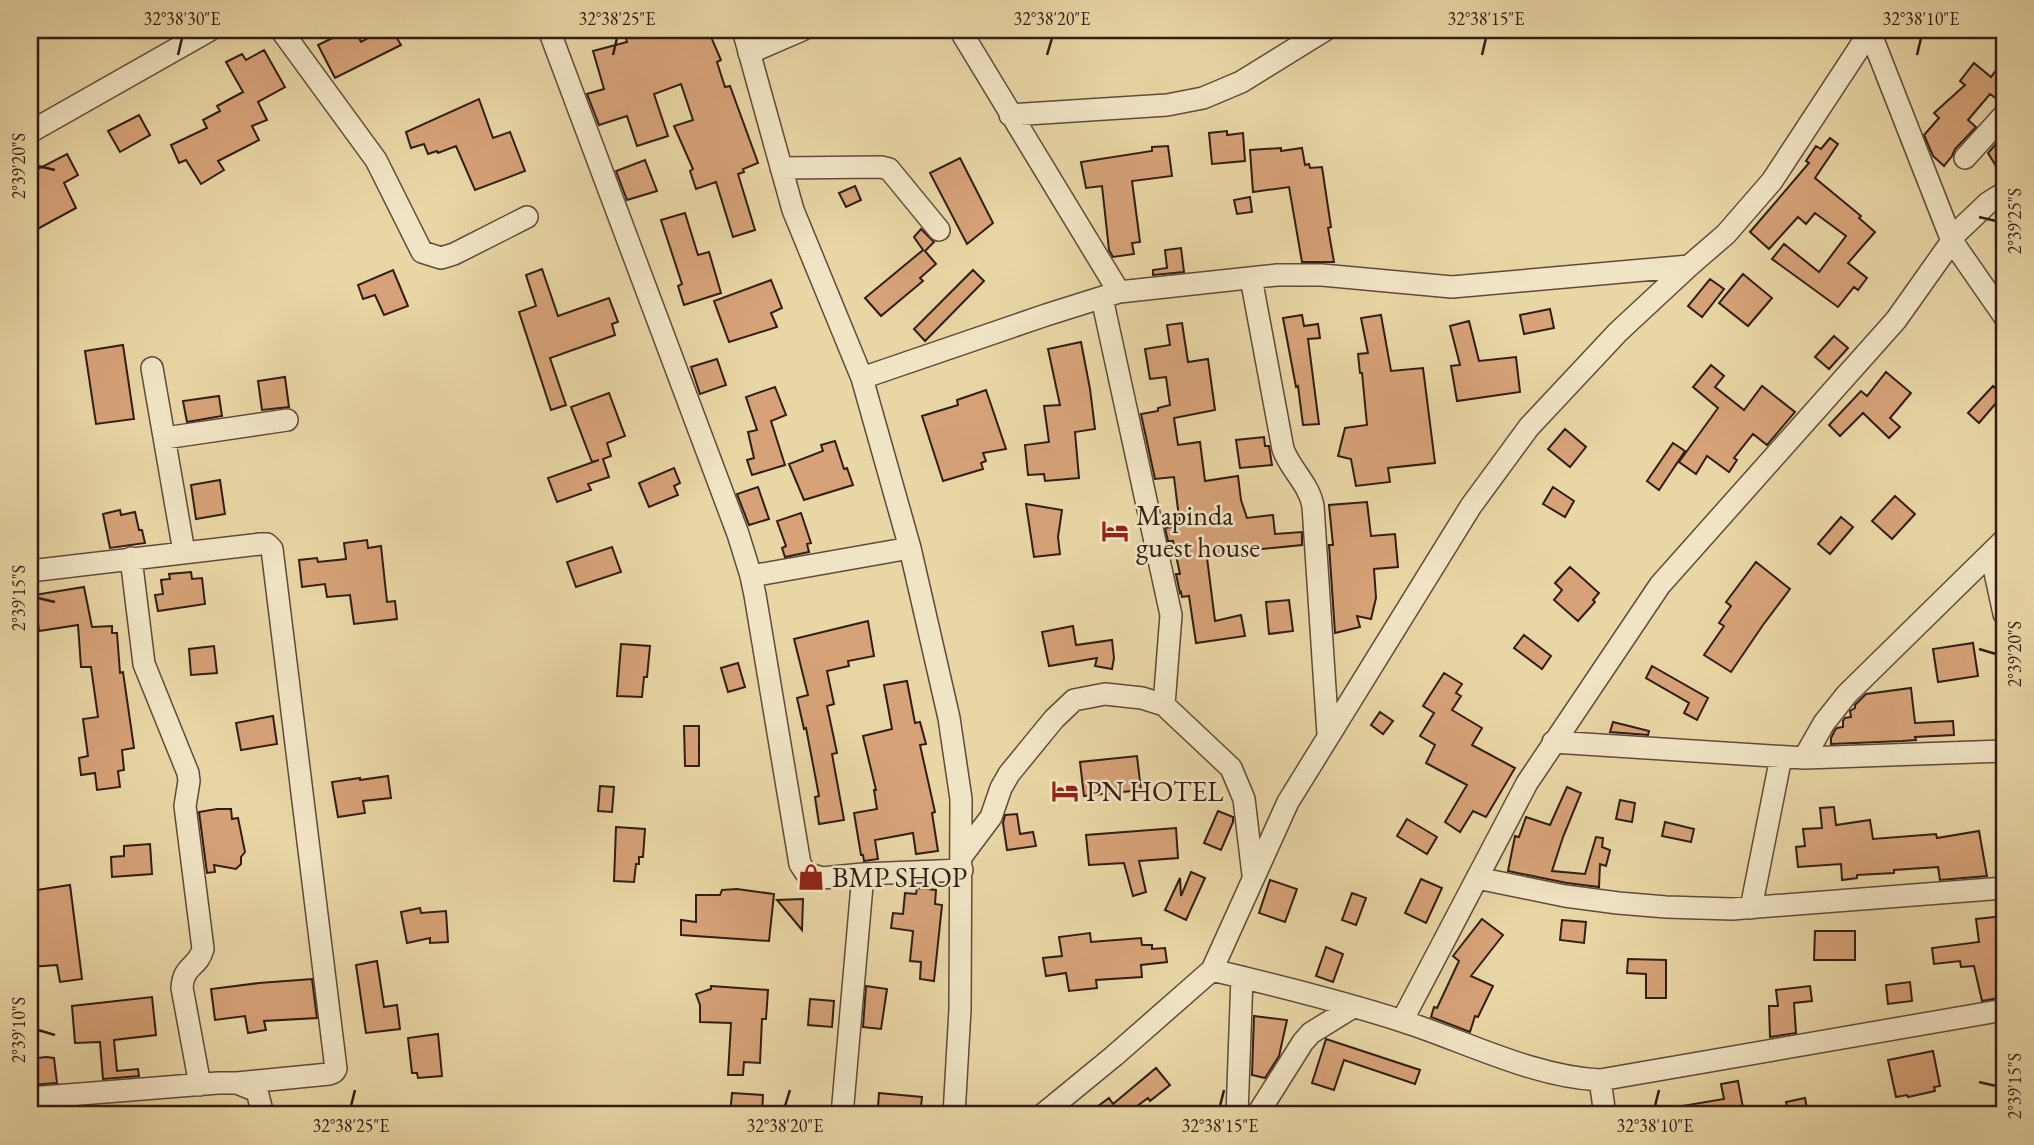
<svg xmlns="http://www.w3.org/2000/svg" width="2034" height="1145" viewBox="0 0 2034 1145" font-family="'EB Garamond',serif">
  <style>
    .building { fill: #d7a278; stroke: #301d16; stroke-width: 2 }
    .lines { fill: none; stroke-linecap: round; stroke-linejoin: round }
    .minor-casing { stroke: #5e4b3a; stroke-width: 24 }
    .minor { stroke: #f1e4c4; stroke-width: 21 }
    .ticks { fill: none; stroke: #301d16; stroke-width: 2.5 }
    .labels { text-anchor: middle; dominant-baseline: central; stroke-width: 5; stroke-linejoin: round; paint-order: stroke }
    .poi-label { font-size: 28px; fill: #301d16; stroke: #f1e4c4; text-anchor: start }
    .neatline { fill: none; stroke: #301d16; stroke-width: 2.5 }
    .ticks-label { font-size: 18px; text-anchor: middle; fill: #301d16 }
  </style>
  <rect width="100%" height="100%" fill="#e9d6a5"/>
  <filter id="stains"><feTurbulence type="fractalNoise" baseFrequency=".00286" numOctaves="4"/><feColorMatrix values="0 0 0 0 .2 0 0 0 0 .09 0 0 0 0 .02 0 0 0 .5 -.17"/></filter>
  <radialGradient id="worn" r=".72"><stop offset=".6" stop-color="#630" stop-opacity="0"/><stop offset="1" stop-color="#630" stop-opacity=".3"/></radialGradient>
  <path class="building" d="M349,30h6l6,12 22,-12h9l9,15 -66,33 -17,-33z
    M642,30h66l13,30 -4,2 8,25 5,-1 28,77 -15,6 1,3 -6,2 17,56 -22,7 -17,-55 -20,7 -6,-18 3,-2 -19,-43 19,-6 -12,-36 -27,10 14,42 -31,10 -10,-30 -28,9 -12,-31 17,-5 -11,-38 34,-9 -2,-7z
    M264,50l21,37 -27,15 9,18 -15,6 7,14 -41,21 6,9 -23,14 -15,-24 -7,3 -8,-18 36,-17 -4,-8 17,-9 -3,-5 26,-14 -17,-30 16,-8 4,6z
    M2004,59v43h-3l-11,-8 -22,26 8,7 -21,22 -3,7 -8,10 -11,-10 -9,-21 15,-17 -5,-5 31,-28 -5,-4 14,-18 17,14z
    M479,99l14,39 17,-6 15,39 -50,19 -19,-44 -18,7 -1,-2 -9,3 -4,-10 -13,4 -5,-16z
    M139,115l11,20 -30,17 -12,-21z
    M1227,131v4l16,-2 2,28 -33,3 -3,-31z
    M1830,138l8,6 -23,34 46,38 -2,2 16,14 -27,31 19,15 -9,12 -4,-3 -16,20 -66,-48 12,-15 35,28 27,-36 -31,-23 -9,11 -8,-7 -29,32 -19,-17 59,-69 -3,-2 10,-15 5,3z
    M1996,144l8,7v28l-16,-26z
    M1168,146l4,30 -40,5 8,61 -8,1 2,11 -21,3 -4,-7 -7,-64 -16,2 -5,-26 71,-11v-4z
    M1281,148v3l21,-3 3,17 4,-1 1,4 12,-1 9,60 -3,1 6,34h-32l-13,-75 -36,5 -3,-42z
    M67,154l11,21 -14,8 12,25 -46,25v-60z
    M960,158l33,65 -26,21 -37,-71z
    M645,160l12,31 -30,9 -11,-29z
    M855,186l6,14 -15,7 -7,-14z
    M1250,197l2,15 -15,2 -3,-14z
    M685,213l13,42 11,-3 12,41 -37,12 -6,-19 4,-2 -21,-64z
    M921,229l13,13 -9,9 11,13 -16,14 3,3 -42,35 -16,-18 58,-48 -9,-13z
    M1181,248l3,24 -31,3v-5l14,-2 -2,-18z
    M542,269l16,47 51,-18 9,24 -6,2 3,11 -65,23 16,47 -15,5 -32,-98 17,-6 -10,-31z
    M393,270l15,36 -24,9 -9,-20 -12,4 -5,-14z
    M973,270l11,11 -59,60 -11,-12z
    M1743,274l29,24 -24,28 -29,-23z
    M1710,279l14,10 -22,28 -14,-11z
    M771,280l11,28 -11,5 6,14 -48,15 -15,-41z
    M1550,309l4,19 -30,6 -4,-19z
    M1302,315l2,11 14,-2 2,14 -12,1 11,85 -16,1 -5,-39 -2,1 -13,-69z
    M1381,315l10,56 32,-3 12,95 -47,5 2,14 -34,4 -5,-27 -13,-3 7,-28 22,-3 -5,-52h-2l-2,-19 10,-1 -7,-35z
    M1469,321l10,40 37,-4 4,35 -63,9 -6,-35 9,-1 -10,-39z
    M1182,323l6,39 20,-3 7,51 -41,8 4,27 22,-3 5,39 33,-5 3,24 6,18 26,-3 2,19 27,-2v13l-51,5 -44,8 8,63 26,-6 4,21 -49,7 -7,-47 -7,1 -1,-5 -1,1 -4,-19h4l-7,-33h-5l-3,-13 15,-2 -6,-49 -19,2 -14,-65 17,-3v-3l12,-3 -4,-28 -16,2 -5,-30 25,-4 -3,-20z
    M1834,336l14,12 -19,21 -14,-12z
    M1081,342l9,47 5,40 -20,3 4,46 -34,3 -1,-7 -16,1 -3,-30 24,-3 -5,-36 16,-1 -12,-56z
    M123,345l11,74 -38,5 -11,-73z
    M717,359l9,26 -26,9 -9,-27z
    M1711,365l13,11 -9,11 29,23 18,-24 33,26 -28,33 -14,-11 -19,24 3,2 -8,12 -22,-16 -11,18 -17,-12 39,-54 -25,-21z
    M1886,372l25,21 -21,25 10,9 -11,11 -26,-25 -23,23 -11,-11 32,-34 6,5z
    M285,377l4,30 -27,3 -4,-29z
    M1993,386l10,9 -24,28 -11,-10z
    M775,387l11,28 -15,6 14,44 -33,10 -5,-15 7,-2 -6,-26 9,-2 -11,-33z
    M986,390l20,59 -23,4 3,8 -5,2 2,6 -40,12 -21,-65 36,-11 -1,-5z
    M609,393l16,43 -18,7 4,13 -8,3 6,18 -21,7 3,6 -34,12 -9,-24 51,-18 -7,2 -21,-55z
    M219,396l3,20 -35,6 -4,-21z
    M1565,429l21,18 -16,20 -22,-18z
    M1264,437l1,9h4l3,19 -32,3 -4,-28z
    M835,441l9,28 3,-1 6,17 -49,15 -15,-36 34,-13 -2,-6z
    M1673,443l12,8 -26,39 -12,-9z
    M674,468l6,15 -6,3 4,9 -29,12 -10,-24z
    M220,480l5,34 -29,5 -5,-34z
    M758,487l11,32 -20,6 -12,-31z
    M1553,487l21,14 -9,16 -22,-13z
    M1895,496l20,18 -23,25 -20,-18z
    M1367,502l4,34 24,-2 3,33 -24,2 2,29 -5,21 -14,-3 3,11 -25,6 -6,-88h4l-4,-40z
    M1026,504l36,6 -4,27 2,17 -26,3z
    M120,510l1,5 14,-3 4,18h3l3,13 -35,5 -7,-34z
    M801,513l10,30 -4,1 2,8 -24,5 -3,-9 4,-2 -9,-25z
    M1841,517l12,10 -23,27 -12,-10z
    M367,540l1,8 13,-2 6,56 8,-1 2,18 -43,5 -4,-29 -23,2 -2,-13 -23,3 -3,-27 18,-2 1,4 28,-3 -2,-16z
    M612,547l9,25 -45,15 -9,-25z
    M1756,562l34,27 -27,36 -32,47 -27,-17 20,-29 -5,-3 12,-17 -5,-4z
    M1570,567l29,26 -6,7 2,2 -17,19 -24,-21 8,-10 -7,-7z
    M191,572l1,7 10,-1 3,26 -47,7 -3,-16 8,-1 -2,-14 9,-1 -1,-5z
    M84,587l8,40 20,-1v7h5l3,40 3,-1 11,76 -12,2 2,20 -6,1 2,16 -23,3 -2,-17 -14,2 -2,-17 9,-2 -5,-37 15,-2 -7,-50h-10l-3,-42 -39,6 -5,-36z
    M1289,600l4,31 -24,3 -3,-32z
    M868,621l6,35 -26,5 1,5 -22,5 7,33 -7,2 10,47 -5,1 12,66 -25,4 -4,-27 4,-1 -13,-68 -2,1 -7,-31 11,-3 -14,-56z
    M1073,626l3,19 36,-5 2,18 -2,11 -17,-3 2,-8 -48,8 -7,-34z
    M1524,635l27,21 -9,13 -28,-21z
    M1973,643l5,33 -40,6 -5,-33z
    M621,644l29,2 -3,31h-3l-2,20 -25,-1z
    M214,646l3,27 -26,2 -2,-26z
    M738,663l7,24 -17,5 -7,-24z
    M1652,666l56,32 -11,22 -13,-7 5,-10 -43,-25z
    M1444,673l18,11 -6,9 5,3 -9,14 30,18 -10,17 43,23 -29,49 -13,-6 -13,21 -15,-10 22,-37 -41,-22 9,-18 -15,-9 14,-23 -11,-7z
    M907,681l8,42 5,-1 6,22 -6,1 15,67 -3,1 6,38 -22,3 -3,-21 -38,7 3,19 -14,2 -1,-6h-2l-7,-42 23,-4 -3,-19h2l-13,-54 29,-7 -8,-44z
    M1911,688l4,35 38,-2 1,14 -39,2 1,3 -14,1 -71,3v-6l4,-8 2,-2 6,-1v-6l2,-3 6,-1 -1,-6 5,-3v-3l11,-11z
    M1380,712l13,9 -10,13 -12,-9z
    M273,716l4,28 -36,6 -5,-27z
    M1613,722l36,9 -1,4 -38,-3z
    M684,726h15v40h-14z
    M1137,756l4,34 -57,6 -4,-34z
    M388,776l3,22 -28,3 2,12 -27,4 -6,-35 28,-4v2z
    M600,786l14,1 -2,25 -14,-1z
    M1567,787l14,6 -18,44 -11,34 33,3 11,-37 7,1 -1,9 8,3 -4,16 -6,-2 -1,23 -32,-4 -59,-12 7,-35 4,1 7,-20 24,8z
    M1620,800l15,3 -3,19 -16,-3z
    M1834,807l2,18 34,-5 3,19 63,-5 1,4 42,-7 8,45 -47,4 -2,-13 -44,3v3l-37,2v3l-15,2 -1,-16 -43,3 -2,-20 9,-1 -2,-17 19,-1 -2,-20z
    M217,809h14l1,10 6,-1 7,34 -4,5v7l-5,5 -22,-4 1,7 -8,1 -8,-61z
    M1218,811l15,6v5l-12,28 -17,-7z
    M1017,814l3,20 13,-2 3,14 -29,4 -4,-27 2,-8z
    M1407,819l30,18 -10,17 -30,-18z
    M1665,822l29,7 -3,13 -29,-6z
    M616,827l29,2 -2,28h-4v7h-3l-2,18 -20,-1z
    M1176,828l2,30 -39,3 7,31 -13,4 -9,-33 -35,2 -3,-30z
    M150,844l2,30 -40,3 -1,-20 13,-1v-10z
    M1191,872l14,6 -19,42 -21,-10 15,-32 1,18z
    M1421,879l21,9 -16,35 -21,-10z
    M1270,880l27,9 -12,33 -26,-9z
    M70,885l12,94 -22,3 -3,-17 -27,2v-76z
    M917,888l19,2 -1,14 7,1 -8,76 -14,-2 1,-17 -11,-1 3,-30 -22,-3 2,-15 10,1 2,-21 11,1z
    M737,889l37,5 -5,47 -88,-6v-15l15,2v-27h24l2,-5z
    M1352,893l14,5 -10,27 -14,-5z
    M803,899l-1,31 -25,-30z
    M420,908l1,5 25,-2 2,31 -18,1v-5l-23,5 -6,-31z
    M2004,916v81l-22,4 -8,-35 -13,1 -1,-6 -26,3 -2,-16 47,-6 -3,-23z
    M1482,919l21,16 -32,41 22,10 -15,31 -3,-1 -5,16 -39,-15 3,-10 3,1 22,-47 -6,-5z
    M1562,920l24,2 -2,21 -24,-3z
    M1815,931h40v29h-41z
    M1090,933l1,9 50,-4 1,7h10v4l13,-1 2,14 -26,3 1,12 -46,3 1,8 -28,3 -3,-18 -20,3 -3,-18 19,-2 -3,-19z
    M1326,947l17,7 -10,28 -17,-6z
    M1628,959l38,1v38h-20v-24l-19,-1z
    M377,961l7,46 13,-2 3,24 -34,4 -10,-68z
    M312,979l5,39 -53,3 2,9 -18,3 -3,-17 -30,4 -4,-31 48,-6z
    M1910,982l2,19 -24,3 -2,-19z
    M711,986l57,4 -2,29h-4l-2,44 -16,-1 -1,13h-15l3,-52 -31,-1v-17l-4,-11 15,-5z
    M866,986l21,3 -6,40 -18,-2z
    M1810,986l2,15 -18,2 2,30 -26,4 -1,-31h9l-2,-16z
    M152,997l4,38 -42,5 3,31 21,-2 1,7 -36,3 -3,-37 -25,1 -3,-37z
    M810,999l24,2 -2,26 -24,-2z
    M1254,1016l33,4 -8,36 -14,22 -13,-3z
    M438,1034l4,42 -24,2 -1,-5h-5l-4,-35z
    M1326,1039l94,31 -5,14 -71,-24 -10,30 -22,-7z
    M1933,1051l7,35 -6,1 1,4 -27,6 -1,-2 -11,2 -8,-37z
    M46,1057l8,1 3,25 -27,2v-26z
    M1156,1068l14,17 -20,16 -2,-3 -23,17h-39l23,-17 4,6z
    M1738,1081l6,32 -12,2h-56v-8l48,-8 -3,-15z
    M732,1093l31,2 -1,20h-32z
    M879,1093l43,4 -2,18h-18l1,-6 -25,-2z
    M1805,1098l3,16 -19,1 -3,-13z"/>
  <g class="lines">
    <defs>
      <path id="minor" d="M281,30l95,130 46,92 19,6 13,-4 73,-37
        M549,30l189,504 13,42 4,19 45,269 6,9 16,5 41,-4 99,-4
        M743,30l50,180 69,168 48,170 39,170 12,81 -1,210 -6,106
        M960,30l159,262
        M1870,32l82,209 52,75
        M749,53l53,-23
        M1010,115l157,-10 36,-7 38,-16 84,-52
        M30,132l180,-102
        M1965,158l39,-43
        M781,168l100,-1 8,2 50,61
        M1951,238l37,-35 16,-10
        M1251,278l32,171c7,20 26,35 30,57l15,228
        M1102,298l69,317 -7,90
        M152,368l32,184
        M862,378l184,-63 73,-23 158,-17h45l130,12 237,-21
        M165,438l122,-18
        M1991,554l13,60
        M131,558l13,106 44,109 1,8 -4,25 18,143c-5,19 -20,16 -21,39l18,97
        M30,571l230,-27h7l5,5 64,520 -2,3 -5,2 -92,9
        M751,576l159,-28
        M1553,742l251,16 200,-7
        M1804,758l20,-35 23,-29 157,-154
        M961,857l30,-40 10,-29 8,-14 45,-55 20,-19 31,-6 37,4 22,7 67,63 13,31 9,76
        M1477,878l88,18 53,7 48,4 66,2 272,-21
        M1751,908l30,-151
        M1212,970c63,15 128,31 190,51 63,20 131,56 198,59l404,-70
        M1402,1021l125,-238 133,-198 236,-265 56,-79
        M1600,1080l5,35
        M30,1098l188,-15h19l20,8 6,24
        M842,1115l21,-241
        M1042,1115l72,-59 98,-86 76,-168 183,-296 58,-79 89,-95 71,-66 37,-32 46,-53 99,-151
        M1237,1115l5,-138
        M1257,1115l46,-73 8,-9 42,-26"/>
    </defs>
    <use href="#minor" class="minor-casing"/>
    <use href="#minor" class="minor"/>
  </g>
  <path class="ticks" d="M178,55l4,-17M613,55l4,-17M1047,55l5,-17M1482,55l4,-17M1917,55l4,-17M38,166l17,4M1979,217l17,4M38,598l17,4M1979,649l17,5M38,1030l17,5M1979,1082l17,4M351,1106l4,-16M785,1106l5,-16M1220,1106l4,-16M1655,1106l4,-16"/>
  <defs>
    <symbol id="hotel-bare" viewBox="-9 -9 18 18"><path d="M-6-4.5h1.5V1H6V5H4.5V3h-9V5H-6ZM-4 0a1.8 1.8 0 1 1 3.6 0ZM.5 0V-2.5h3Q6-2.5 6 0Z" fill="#8f2418" stroke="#f1e4c4" stroke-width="2.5" paint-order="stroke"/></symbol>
    <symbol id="shop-bare" viewBox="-9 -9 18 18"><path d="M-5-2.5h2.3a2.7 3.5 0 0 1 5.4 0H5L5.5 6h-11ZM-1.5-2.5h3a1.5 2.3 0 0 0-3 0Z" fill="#8f2418" stroke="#f1e4c4" stroke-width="2.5" paint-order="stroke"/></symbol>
  </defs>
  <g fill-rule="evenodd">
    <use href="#hotel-bare" x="1096" y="512" width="38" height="38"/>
    <use href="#hotel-bare" x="1046" y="772" width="38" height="38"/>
    <use href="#shop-bare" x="792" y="858" width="38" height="38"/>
  </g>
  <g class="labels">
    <g class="poi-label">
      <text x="1136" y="515">Mapinda<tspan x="1136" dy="32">guest house</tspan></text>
      <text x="1086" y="791">PN HOTEL</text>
      <text x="832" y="877">BMP SHOP</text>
    </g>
  </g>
  <rect width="2034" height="1145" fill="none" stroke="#e9d6a5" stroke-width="77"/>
  <rect x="38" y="38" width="1958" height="1068" class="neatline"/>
  <g class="ticks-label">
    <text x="182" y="25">32°38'30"E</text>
    <text x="617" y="25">32°38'25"E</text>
    <text x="1052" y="25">32°38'20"E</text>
    <text x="1486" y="25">32°38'15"E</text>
    <text x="1921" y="25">32°38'10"E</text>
    <text transform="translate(19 166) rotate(-90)" y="6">2°39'20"S</text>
    <text transform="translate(2015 221) rotate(-90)" y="6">2°39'25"S</text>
    <text transform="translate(19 598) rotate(-90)" y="6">2°39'15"S</text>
    <text transform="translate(2015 654) rotate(-90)" y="6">2°39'20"S</text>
    <text transform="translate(19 1030) rotate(-90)" y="6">2°39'10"S</text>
    <text transform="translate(2015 1086) rotate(-90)" y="6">2°39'15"S</text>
    <text x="351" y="1132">32°38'25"E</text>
    <text x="785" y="1132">32°38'20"E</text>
    <text x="1220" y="1132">32°38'15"E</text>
    <text x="1655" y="1132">32°38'10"E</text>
  </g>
  <rect width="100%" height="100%" filter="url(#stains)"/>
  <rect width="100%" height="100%" fill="url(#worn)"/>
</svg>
